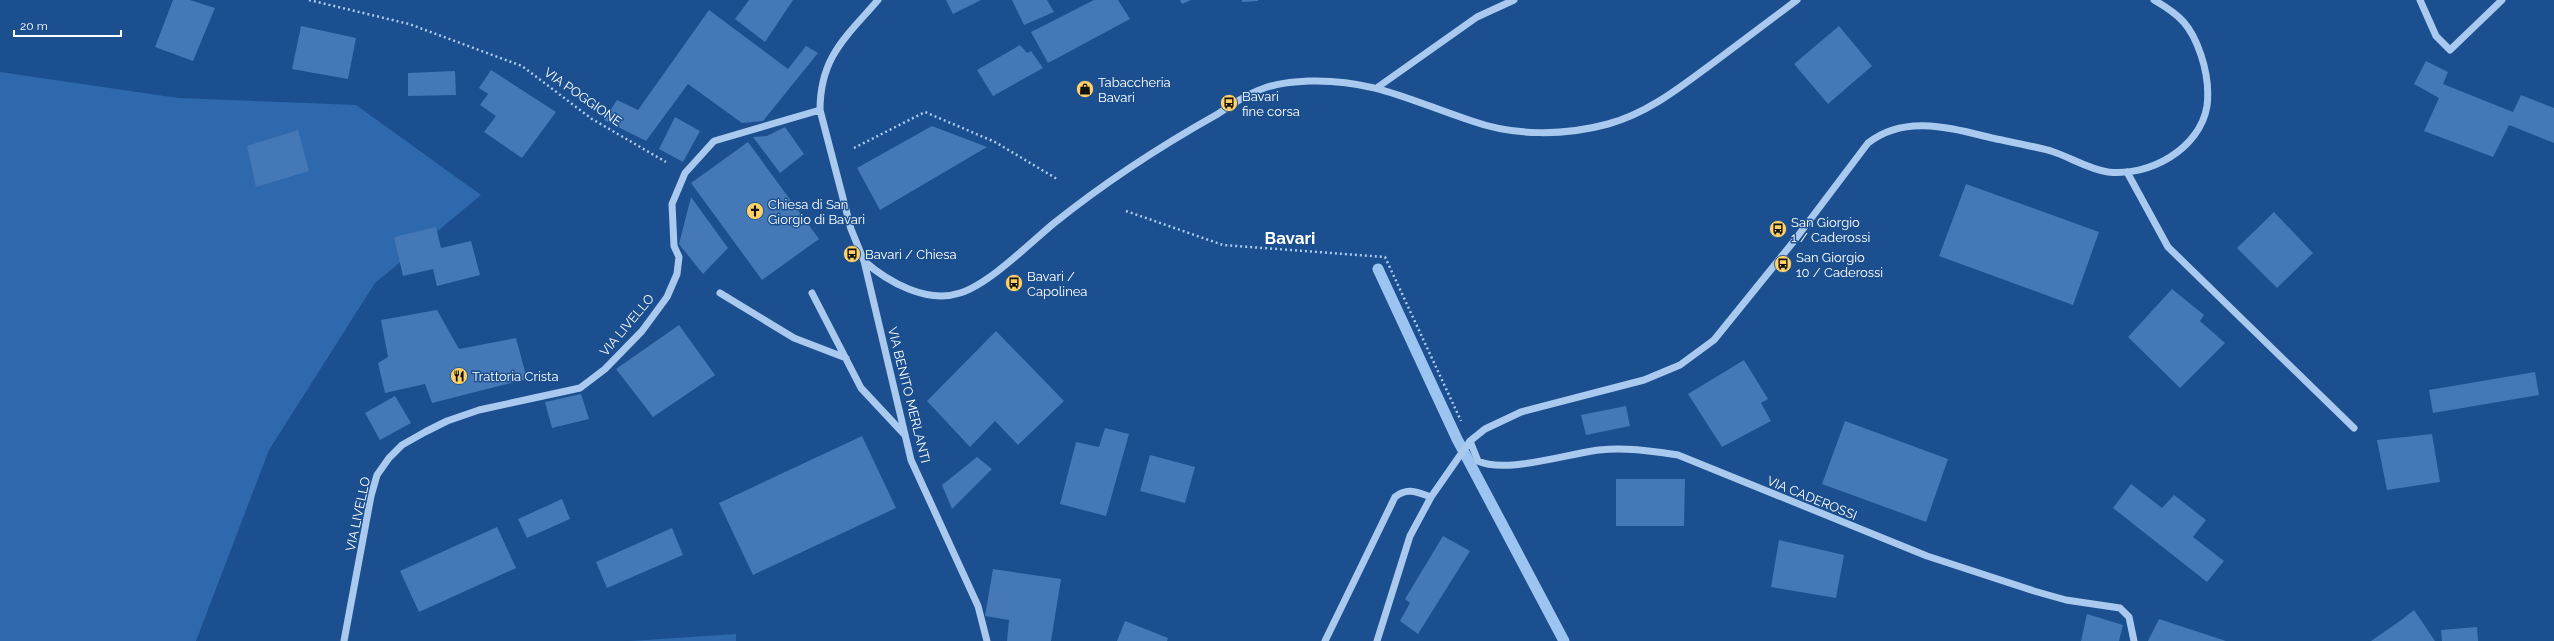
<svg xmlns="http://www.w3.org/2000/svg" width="2554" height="641" viewBox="0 0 2554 641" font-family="Raleway,sans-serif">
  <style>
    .green { fill: #2e69ad }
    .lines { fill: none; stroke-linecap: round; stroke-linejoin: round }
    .stream { stroke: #9cc4f0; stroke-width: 11 }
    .building { fill: #4478b7 }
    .path { stroke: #a9c9ee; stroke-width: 2.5; stroke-dasharray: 2 3; stroke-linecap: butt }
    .minor { stroke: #a9c9ee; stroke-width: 7 }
    .labels { text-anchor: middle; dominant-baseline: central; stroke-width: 3; stroke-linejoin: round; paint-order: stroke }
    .poi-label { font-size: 13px; fill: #fff; stroke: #1b4f8f; text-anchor: start }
    .street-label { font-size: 13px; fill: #fff; stroke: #1b4f8f }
    .district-label { font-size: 17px; font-weight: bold; fill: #fff; stroke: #1b4f8f }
  </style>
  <rect width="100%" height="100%" fill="#1b4f8f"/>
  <path class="green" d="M0,72l178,26 178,7 125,90 -106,88 -106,167 -73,191h-196z
    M736,634v7h-106z"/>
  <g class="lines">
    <path class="stream" d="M1378,269l79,170 107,202"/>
  </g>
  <path class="building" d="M173,0h17l25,8 -22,53 -38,-14z
    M749,0h44l-28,42 -30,-23z
    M946,0h35l-28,14z
    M1012,0h35l7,12 -30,13z
    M1094,0h24l12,19 -82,44 -17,-31z
    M1180,0h11l-9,4z
    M1242,0h16v1l-16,1z
    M709,10l79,59 18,-23 12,7 -55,68 -21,2 -54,-39 -42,57 -42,-21 13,-20 21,10z
    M301,26l55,12 -8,41 -56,-10z
    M1839,26l33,40 -44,38 -34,-40z
    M1020,45l7,8 4,-2 12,17 -50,28 -16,-26z
    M2426,61l22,11 -5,12 70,28 8,-17 33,13v35l-45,-18 -16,32 -69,-26 15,-33 -25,-14z
    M491,70l65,42 -34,46 -38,-26 12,-16 -16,-11 8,-11 -9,-6z
    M455,71l1,24 -48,1v-23z
    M675,117l25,14 -17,31 -24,-13z
    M932,126l55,21 -107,63 -23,-42z
    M785,127l19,27 -24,19 -27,-36 14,-1z
    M298,130l11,41 -53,16 -9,-41z
    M748,142l71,97 -57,41 -71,-97z
    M1966,184l133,48 -26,73 -134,-49z
    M691,197l37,51 -25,26 -24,-30z
    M2274,212l39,41 -36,35 -40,-40z
    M436,227l5,21 30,-7 9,34 -43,11 -4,-17 -30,7 -9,-39z
    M2172,289l32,26 -4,6 25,22 -45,45 -52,-51z
    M437,310l22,39 57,-11 11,41 -95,24 -7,-19 -40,9 -7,-30 10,-6 -7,-37z
    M679,325l36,50 -62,42 -37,-48z
    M996,331l68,70 -46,44 -23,-24 -25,26 -43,-46z
    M1744,360l24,39 -7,4 10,18 -49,26 -34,-53z
    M2535,372l4,23 -106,18 -4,-23z
    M581,394l8,25 -37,9 -7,-26z
    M395,396l16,27 -31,17 -15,-27z
    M1626,406l4,20 -44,9 -5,-20z
    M1845,421l103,38 -22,63 -104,-38z
    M1105,428l24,6 -23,82 -46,-12 16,-62 23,5z
    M2432,434l8,48 -53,8 -10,-50z
    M862,436l34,72 -143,67 -34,-72z
    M1150,455l45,12 -10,36 -45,-12z
    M977,457l15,12 -40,40 -10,-24z
    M1616,479h69l-1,47h-68z
    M2131,484l31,24 12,-13 32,25 -13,17 31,24 -17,21 -94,-74z
    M562,499l8,20 -43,19 -9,-19z
    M497,527l19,41 -97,44 -19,-41z
    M672,528l11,27 -76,33 -11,-26z
    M1443,536l27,15 -52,83 -18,-13 10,-18 -5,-4z
    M1779,540l65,15 -8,43 -65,-11z
    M993,569l68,10 -10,62h-44l2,-21 -24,-4z
    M2414,610l21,31h-64l29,-20z
    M2087,614l36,11 -4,16h-38z
    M2159,619l67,22h-78z
    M1125,621l43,17 -1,3h-50z
    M2477,627l1,14h-36l-1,-11z"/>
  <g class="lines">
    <path class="path" d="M309,0l100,24 113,42 70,53 74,43
      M854,148l71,-36 70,30 62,37
      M1126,211l97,34 162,12 76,164"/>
    <path class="minor" d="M878,0c-32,37 -58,57 -58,110l31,119 13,32 47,199 67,146 9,35
      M2420,0l16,36 14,14 52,-50
      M1378,87l99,-70 37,-17
      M2127,172l41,75 186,181
      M864,261c24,21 63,43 96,32 29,-9 69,-49 93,-69 51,-41 106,-77 163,-109 14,-9 30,-21 46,-26 15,-6 31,-7 47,-8 65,-2 104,21 163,40 42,15 92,15 136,3 41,-11 75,-39 109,-64 27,-20 53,-40 80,-60
      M720,293l74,45 52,20
      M812,293l49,95 43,46
      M1470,441l8,20c27,13 89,-7 121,-11 27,-3 52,1 79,5l249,101 107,35 32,9 54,8 9,9 5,24
      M344,641l27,-145 6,-21 12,-17 13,-13 23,-13 22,-11 32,-11 101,-22 25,-19 37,-38 25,-34 10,-23 2,-17 -5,-11 -2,-42 13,-31 29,-32 106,-31
      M1325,641l70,-144c12,-10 22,-5 36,0
      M1377,641l33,-105 21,-39 39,-56 15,-12 36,-17 123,-32 36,-15 34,-25 80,-99 74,-98c37,-29 82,-15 124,-5 19,4 40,8 59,13 19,6 37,18 57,21 41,5 92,-23 99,-66 2,-16 -1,-36 -6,-51 -10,-30 -21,-40 -47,-55"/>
  </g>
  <defs>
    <symbol id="shop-disc" viewBox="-11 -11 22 22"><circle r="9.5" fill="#ffd166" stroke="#1b4f8f"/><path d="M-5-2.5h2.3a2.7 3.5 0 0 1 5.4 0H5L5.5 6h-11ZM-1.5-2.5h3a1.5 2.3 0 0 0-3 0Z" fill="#111"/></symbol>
    <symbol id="bus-disc" viewBox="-11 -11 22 22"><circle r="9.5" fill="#ffd166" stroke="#1b4f8f"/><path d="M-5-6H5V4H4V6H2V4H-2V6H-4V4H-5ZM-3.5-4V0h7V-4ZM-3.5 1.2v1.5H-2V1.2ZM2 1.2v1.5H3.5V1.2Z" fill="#111"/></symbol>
    <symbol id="church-disc" viewBox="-11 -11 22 22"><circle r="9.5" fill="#ffd166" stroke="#1b4f8f"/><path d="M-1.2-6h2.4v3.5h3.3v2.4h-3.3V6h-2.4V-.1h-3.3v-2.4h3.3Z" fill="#111"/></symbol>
    <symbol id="restaurant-disc" viewBox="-11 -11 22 22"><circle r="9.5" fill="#ffd166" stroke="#1b4f8f"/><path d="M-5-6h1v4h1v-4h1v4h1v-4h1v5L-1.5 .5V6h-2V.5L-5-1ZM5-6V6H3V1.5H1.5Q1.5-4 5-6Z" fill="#111"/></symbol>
  </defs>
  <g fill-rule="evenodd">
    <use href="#shop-disc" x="1075" y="79" width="20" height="20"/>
    <use href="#bus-disc" x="1219" y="93" width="20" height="20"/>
    <use href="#church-disc" x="745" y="201" width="20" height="20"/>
    <use href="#bus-disc" x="1768" y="219" width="20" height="20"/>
    <use href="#bus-disc" x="842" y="244" width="20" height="20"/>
    <use href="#bus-disc" x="1773" y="254" width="20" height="20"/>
    <use href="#bus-disc" x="1004" y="273" width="20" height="20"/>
    <use href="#restaurant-disc" x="449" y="366" width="20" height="20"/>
  </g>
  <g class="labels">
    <g class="poi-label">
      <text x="1098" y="82">Tabaccheria<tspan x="1098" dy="15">Bavari</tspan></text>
      <text x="1242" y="96">Bavari<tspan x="1242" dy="15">fine corsa</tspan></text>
      <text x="768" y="204">Chiesa di San<tspan x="768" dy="15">Giorgio di Bavari</tspan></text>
      <text x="1791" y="222">San Giorgio<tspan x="1791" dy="15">1 / Caderossi</tspan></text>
      <text x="865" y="254">Bavari / Chiesa</text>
      <text x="1796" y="257">San Giorgio<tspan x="1796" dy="15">10 / Caderossi</tspan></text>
      <text x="1027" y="276">Bavari /<tspan x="1027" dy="15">Capolinea</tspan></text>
      <text x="472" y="376">Trattoria Crista</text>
    </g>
    <g class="street-label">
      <text transform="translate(583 97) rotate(35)">VIA POGGIONE</text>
      <text transform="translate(627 325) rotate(-50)">VIA LIVELLO</text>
      <text transform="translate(909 395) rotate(76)">VIA BENITO MERLANTI</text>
      <text transform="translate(1812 498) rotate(22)">VIA CADEROSSI</text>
      <text transform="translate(358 514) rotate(-78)">VIA LIVELLO</text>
    </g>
    <g class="district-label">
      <text x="1290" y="238">Bavari</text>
    </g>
  </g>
  <path d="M14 30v6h107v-6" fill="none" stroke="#ffffff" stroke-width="2"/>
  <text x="20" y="30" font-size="12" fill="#ffffff" stroke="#1b4f8f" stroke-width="3" paint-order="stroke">20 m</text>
</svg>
